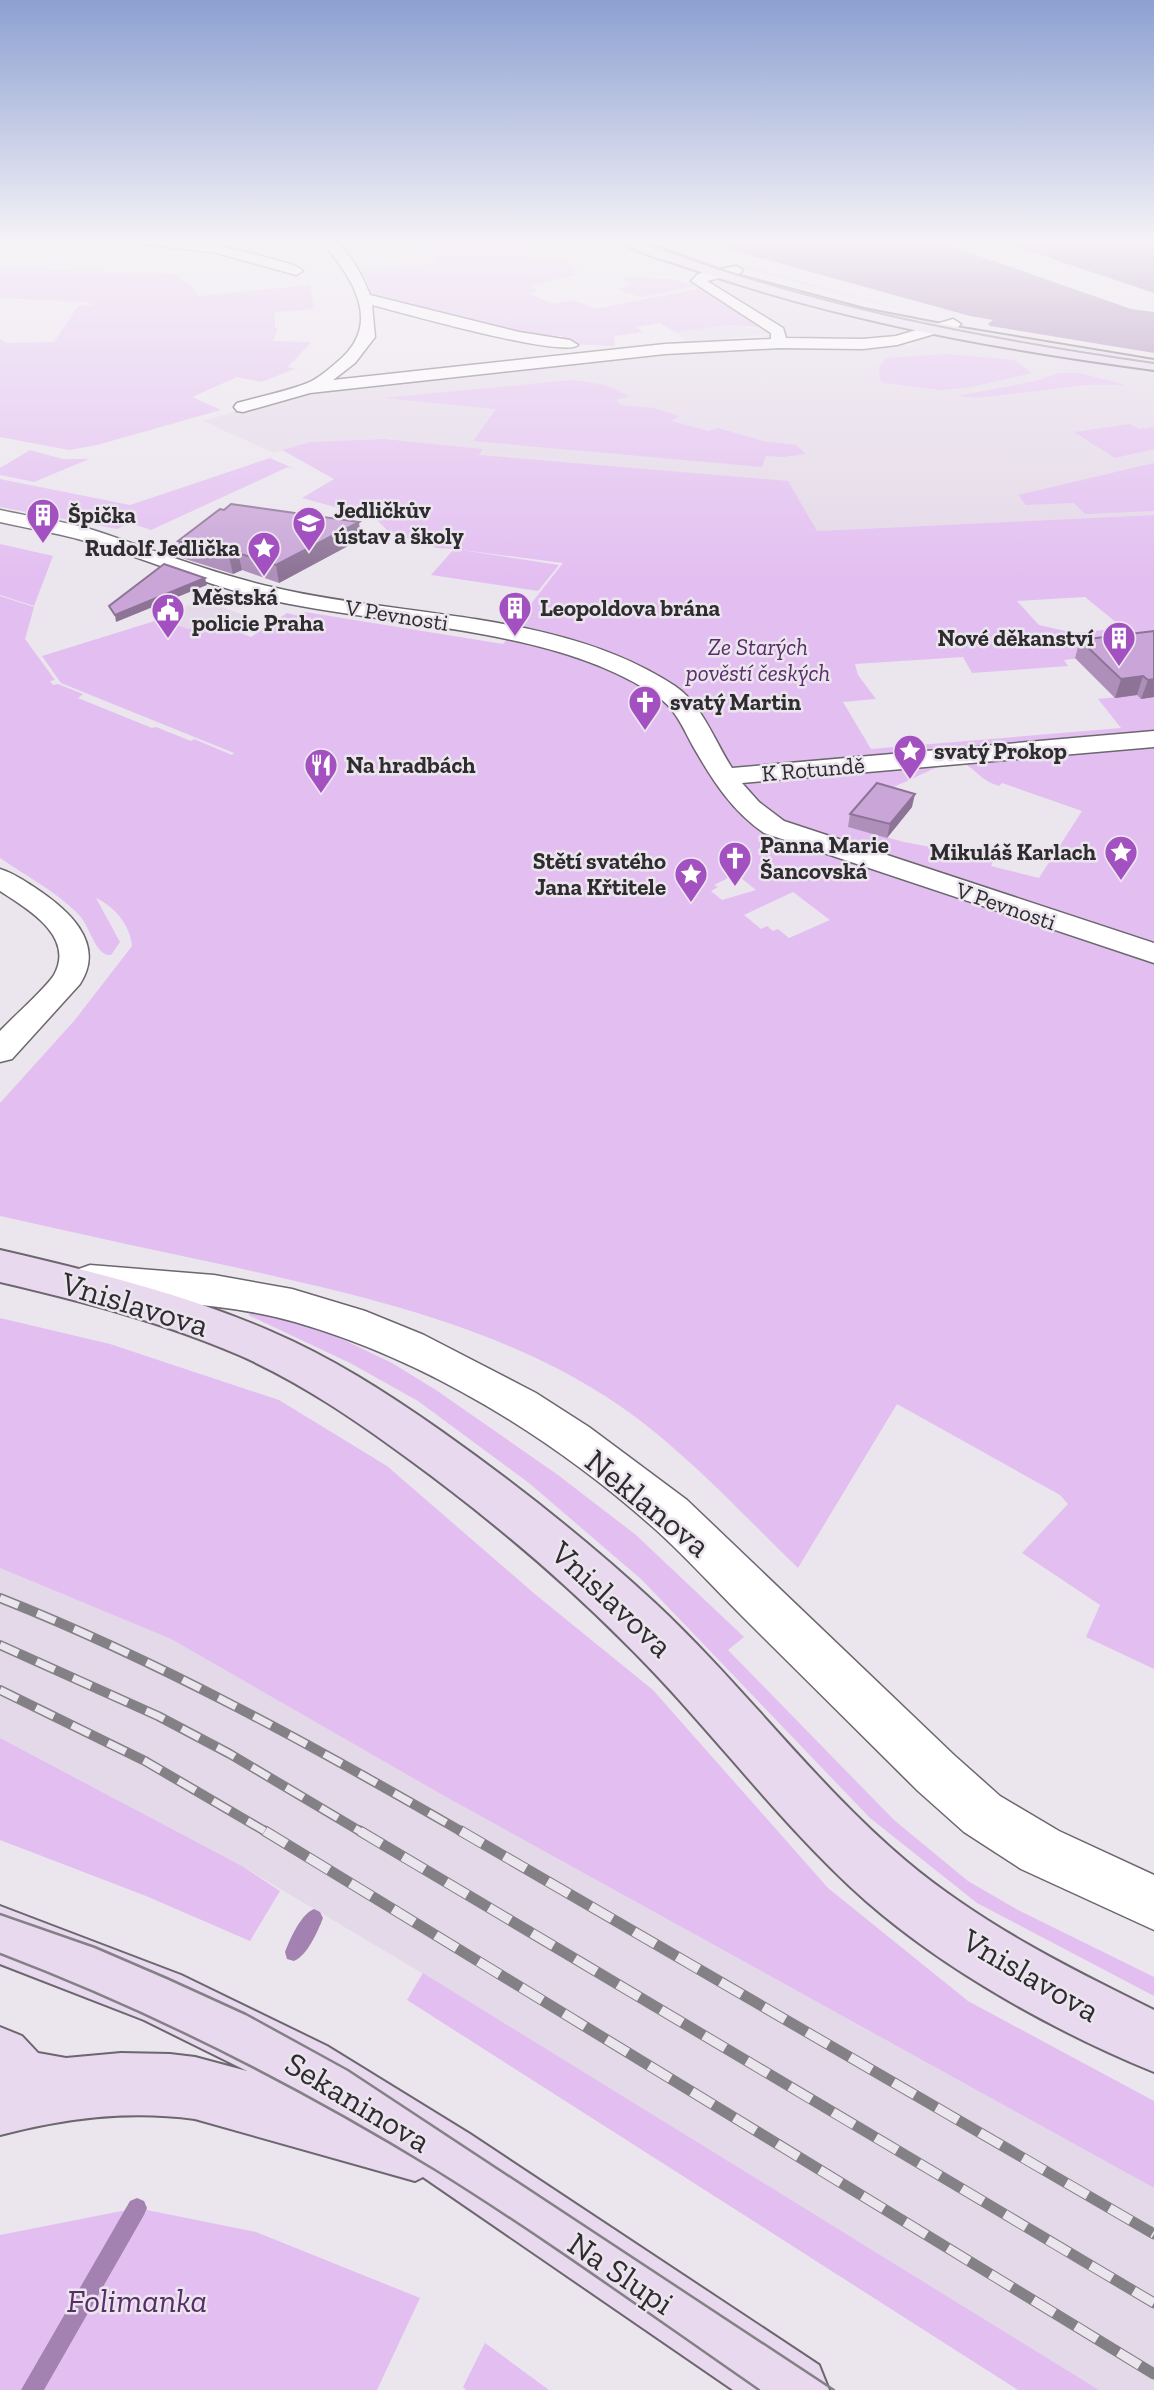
<svg xmlns="http://www.w3.org/2000/svg" width="1154" height="2390" viewBox="0 0 1154 2390" font-family="'Zilla Slab',serif">
  <style>
    .built { fill: #e4d9e8 }
    .green { fill: #e3bff1; fill-rule: evenodd }
    .water { fill: #a381b1 }
    .lines { fill: none; stroke-linecap: round; stroke-linejoin: round }
    .stream { fill: #a381b1; fill-rule: evenodd }
    .street-casing { stroke: #6c666e; stroke-width: 3 }
    .secondary-casing { stroke: #6c666e; stroke-width: 4 }
    .street { fill: #fff; fill-rule: evenodd }
    .secondary { fill: #e8d9ee; fill-rule: evenodd }
    .tram-far1 { stroke: #848186; stroke-width: 2 }
    .tram { stroke: #848186; stroke-width: 2.5 }
    .rail-far1-casing { stroke: #848186; stroke-width: 10 }
    .rail-casing { stroke: #848186; stroke-width: 11 }
    .rail-far1 { stroke: #ebe5ed; stroke-width: 7; stroke-dasharray: 20; stroke-linecap: butt }
    .rail { stroke: #ebe5ed; stroke-width: 9; stroke-dasharray: 25; stroke-linecap: butt }
    .wall { fill: #ae8fba }
    .shaded-wall { fill: #8d7497 }
    .building { fill: #caa6d8; stroke: #8d7497; stroke-width: 2 }
    .labels { text-anchor: middle; dominant-baseline: central; stroke-width: 5; stroke-linejoin: round; paint-order: stroke }
    .far-poi-label { font-size: 23px; font-weight: bold; fill: #2e2c2f; stroke: #ebe5ed; text-anchor: start }
    .far-street-label { font-size: 23px; fill: #2e2c2f; stroke: #ebe5ed }
    .far-park-label { font-size: 23px; font-style: italic; fill: #5a2d6a; stroke: #ebe5ed }
    .near-street-label { font-size: 33px; fill: #2e2c2f; stroke: #ebe5ed }
    .near-park-label { font-size: 33px; font-style: italic; fill: #5a2d6a; stroke: #ebe5ed }
  </style>
  <rect width="100%" height="100%" fill="#ebe5ed"/>
  <path class="built" d="M683,268l156,48 79,17 -25,6 -125,2 -3,-7 -73,10 -17,-12 54,-7 26,4 -50,-47z
    M933,336l59,6 162,27v146l-337,16 -339,-76 5,-6 -99,-10 -74,3 -36,11 -71,-32 62,-18 83,-17 317,-33 251,-8 -7,-4z
    M201,599l55,21 -16,11 -137,57 55,-68z
    M0,1568l171,71 275,158 708,391v202h-55l-677,-417 -180,-107 -242,-128z"/>
  <path class="green" d="M404,239h96l37,22h25l18,9 -9,2 6,3 -46,11 7,5 -9,3 25,10 19,-4 23,9 105,-21 4,-6 54,40v5l-30,-2 -54,7 -15,-9 -24,4 7,5 -29,4 1,10 -42,-2 -12,-4 2,-4 -45,-2 -149,-39v-11l-9,-12 77,-9 -7,-10z
    M668,239h6l57,23 186,52 -165,-44z
    M0,268l175,6 17,12 7,10 111,-11 4,24 -39,3v16l3,1 -5,12 38,1 -23,25 7,2 -34,13 -24,-5 -45,20 29,13 -124,35 -28,5 -69,-13v-99l6,5 48,-1 24,-36 15,-1 -7,-3 -86,-4z
    M633,277l41,2 21,7 -54,11 -25,-8 17,-4 -12,-6z
    M948,354l66,6 18,13 -61,14 -29,3 -58,-7 -4,-3 -1,-13 7,-9z
    M1059,373h21l45,12h-39l-109,13 -20,-2 79,-15z
    M572,380l33,5 24,11 -13,4 5,5 32,3 26,8 -7,5 36,10 10,-3 45,13 33,4 10,9 -23,3 -17,-1 -4,11 -289,-26 23,-32 -112,-11z
    M1130,424l9,5 15,-2v22l-39,9 -41,-26z
    M384,439l99,10 -4,6 309,26 29,50 337,-16v134l-90,11 4,6 -96,7 -9,-16 -108,7 3,11 18,24 -33,3 28,47 250,-21 -23,-29 39,-4 17,2v972l-68,-32 14,-32 -78,-52 46,-49 -8,-9 -163,-91 -99,164c-61,-59 -121,-126 -193,-172 -110,-70 -237,-99 -362,-127 -81,-17 -162,-35 -243,-53v-113l74,-82 58,-75c-2,-21 -17,-39 -36,-48l24,44 -9,13c-15,2 -21,-28 -31,-39 -21,-23 -54,-40 -80,-58v-262l34,11 -9,32 30,41 -5,1 3,4 5,-1 25,10 -5,4 74,30 4,-1 35,14 3,-2 38,16 2,-2 -173,-70 -19,-27 116,-36 31,9 20,-9 42,17 36,-24 12,3 6,-4 198,32 20,-23 7,-16 33,-42 -108,-14 104,16 -21,26 -107,-16 23,-26 -17,-1 -48,-16 -14,-14 -73,-20 32,-19 -52,-29 28,-8zM1085,597l38,31 -49,5 -35,-8 -22,-24zM955,759c20,7 22,20 44,27l3,-3 80,28 -43,67 -48,-12 3,-7 -90,-17 -55,-15 25,-31zM736,874l20,16 -34,10 -11,-9 7,-4 -4,-2zM793,892l37,28 -41,18 -11,-9 -5,2 -6,-5 -6,3 -17,-14z
    M30,450l33,9h26l-55,23 -34,-7v-7z
    M270,458l27,12 -9,-3 -137,63 -21,-7 -13,6 -117,-22v-28l130,26z
    M1154,463v48l-69,3 -11,-11 -48,2 -8,-10z
    M0,544l53,12 -19,50 -34,-11z
    M254,1312l65,16 73,35 44,27 122,85 78,60 108,102 -16,13 166,170 74,61 50,29 136,67v19l-177,-93 -107,-85 -228,-238 -113,-97 -111,-82 -68,-38 -102,-48z
    M0,1318l110,26 169,56 108,66 149,129 117,95 175,198 140,113 186,100v87l-708,-391 -275,-158 -171,-71z
    M0,1738l242,128 38,25 -30,50 -104,-45 -146,-56z
    M423,1973l676,417h-81l-611,-390z
    M137,2208l119,24 164,66 -43,92h-377v-155z
    M485,2343l64,47h-83l-3,-3z"/>
  <path class="water" d="M704,239h227l200,70 23,3v41l-164,-27 -2,-2 5,-4 -23,-4 -232,-64z
    M993,239h161v54z"/>
  <g class="lines">
    <path class="stream" d="M314,1909l6,3 3,6c-5,13 -16,38 -29,43l-7,-2 -2,-7c5,-13 16,-38 29,-43z
      M137,2198l7,3 3,7 -3,7 -100,175h-23l109,-189z"/>
    <defs>
      <path id="street" d="M130,239c49,0 95,6 142,20 10,3 23,5 31,12l-7,4 -79,-22 -81,-10z
        M320,239h14c17,16 28,35 36,56l149,37 51,8 8,5c-14,14 -178,-33 -206,-40l3,32 -20,26 -22,17 332,-36 106,-5v-6l-80,-52 7,-7 38,-8 7,4 -2,3 -34,8 76,47 3,10 77,1 33,-3 57,-17 8,5 -3,3 -61,18 -34,4 -84,-1 -114,6 -355,39 -67,19 -6,-1 -3,-4 3,-4c22,-6 46,-11 68,-19 11,-4 22,-13 31,-21 50,-40 15,-86 -16,-124z
        M0,510c31,7 63,11 93,20 61,20 120,44 183,58 129,30 286,23 399,98 27,18 40,56 57,82l422,-37v16l-412,36 17,19 25,19 370,122v20l-390,-130c-32,-22 -51,-52 -70,-85 -10,-18 -18,-39 -36,-51 -101,-70 -264,-70 -383,-96 -68,-14 -130,-44 -197,-62 -26,-7 -52,-11 -78,-17z
        M0,869c13,4 23,11 34,18 32,21 73,55 46,97l-68,75 -12,3v-31c14,-15 44,-41 54,-56 22,-39 -28,-67 -54,-84z
        M90,1265l124,10 78,14 73,22 59,24 112,58 53,34 98,73 267,255 46,41 59,35 95,44v55l-133,-61 -57,-37 -46,-41c-59,-59 -118,-117 -177,-176 -28,-28 -56,-59 -86,-86 -102,-91 -228,-169 -360,-207 -67,-19 -137,-20 -205,-25l-14,-5 -5,-11 5,-11z"/>
      <path id="secondary" d="M617,239h19l89,33 139,37 98,19 192,32v10c-158,-21 -318,-50 -468,-103 -18,-6 -56,-16 -69,-28z
        M0,1250c91,21 184,44 270,81 61,26 117,62 171,100 75,53 147,110 214,172 88,82 160,181 251,258 75,63 161,106 248,149v62c-98,-40 -208,-101 -288,-171 -89,-79 -159,-178 -244,-261 -66,-66 -137,-125 -212,-180 -54,-40 -110,-78 -171,-105 -76,-33 -158,-54 -239,-73z
        M0,1906l181,69 146,71 143,88 349,231 10,25h-96l-310,-213 -8,4 -220,-62c-67,-9 -130,-1 -195,16v-108l22,9 16,17 28,5 55,-5 49,1 25,3 52,14 -103,-51 -144,-56z"/>
    </defs>
    <use href="#street" class="street-casing"/>
    <use href="#secondary" class="secondary-casing"/>
    <use href="#street" class="street"/>
    <use href="#secondary" class="secondary"/>
    <path class="tram-far1" d="M635,239c170,66 340,98 519,124"/>
    <path class="tram" d="M0,1914l95,33 72,31 79,36 102,56 486,320
      M0,1954c152,58 296,131 435,216 111,69 217,146 324,220"/>
    <defs>
      <path id="rail-far1" d="M0,1598c162,64 313,148 464,235
        M0,1645l158,71 72,38 133,79
        M0,1690l145,71 123,72"/>
      <path id="rail" d="M265,1831l889,543
        M360,1831l794,472
        M461,1831l693,403"/>
    </defs>
    <use href="#rail-far1" class="rail-far1-casing"/>
    <use href="#rail" class="rail-casing"/>
    <use href="#rail-far1" class="rail-far1"/>
    <use href="#rail" class="rail"/>
  </g>
  <path class="wall" d="M361,539l-82,44 -37,-13 -9,4 -51,-16 -4,-17z
    M1154,631v66l-13,2 -4,-4 -22,3 -40,-40 5,-18z
    M912,807l-25,31 -39,-11 2,-13z"/>
  <path class="shaded-wall" d="M359,522l2,17 -82,44 -3,-18z
    M238,553l4,17 -9,4 -4,-17z
    M205,578l2,7 -91,37 -1,-7z
    M1143,676l-6,19 -22,3 6,-19z
    M1154,679v18l-13,2 7,-19z
    M915,794l-3,13 -25,31 3,-14z"/>
  <path class="building" d="M231,504l128,18 -83,43 -38,-12 -9,4 -51,-16 42,-32 4,1z
    M164,564l41,14 -90,37 -6,-9z
    M1154,631v48l-6,1 -5,-4 -22,3 -41,-39z
    M877,783l38,11 -25,30 -40,-10z"/>
  <linearGradient id="sky" x2="0" y2="1"><stop stop-color="#8ca0d2"/><stop offset="0.42" stop-color="#f6f3f7"/><stop offset="1" stop-color="#f6f3f7" stop-opacity="0"/></linearGradient>
  <rect width="1154" height="574" fill="url(#sky)"/>
  <defs>
    <symbol id="building-pin" viewBox="-11 -11 22 30"><path d="M0 17L-7.5 6A9.5 9.5 0 1 1 7.5 6Z" fill="#a350c0" stroke="#ebe5ed"/><path d="M-4-6H4V6H1V3H-1V6H-4ZM-2.5-4.3h1.7v1.8h-1.7ZM.8-4.3h1.7v1.8H.8ZM-2.5-1h1.7V.8h-1.7ZM.8-1h1.7V.8H.8Z" fill="#fff"/></symbol>
    <symbol id="school-pin" viewBox="-11 -11 22 30"><path d="M0 17L-7.5 6A9.5 9.5 0 1 1 7.5 6Z" fill="#a350c0" stroke="#ebe5ed"/><path d="M0-5L7-2L0 1L-7-2ZM-4 1L0 2.5L4 1V4Q0 6-4 4Z" fill="#fff"/></symbol>
    <symbol id="sight-pin" viewBox="-11 -11 22 30"><path d="M0 17L-7.5 6A9.5 9.5 0 1 1 7.5 6Z" fill="#a350c0" stroke="#ebe5ed"/><path d="M0-6L1.8-2.2L6-1.7L2.9 1.2L3.7 5.4L0 3.3L-3.7 5.4L-2.9 1.2L-6-1.7L-1.8-2.2Z" fill="#fff"/></symbol>
    <symbol id="civic-pin" viewBox="-11 -11 22 30"><path d="M0 17L-7.5 6A9.5 9.5 0 1 1 7.5 6Z" fill="#a350c0" stroke="#ebe5ed"/><path d="M-.6-6.5H3V-4.5H.6V-3L4-1V1h2V6H-6V1h2V-1L-.6-3ZM-1.2 2.5V6h2.4V2.5Z" fill="#fff"/></symbol>
    <symbol id="church-pin" viewBox="-11 -11 22 30"><path d="M0 17L-7.5 6A9.5 9.5 0 1 1 7.5 6Z" fill="#a350c0" stroke="#ebe5ed"/><path d="M-1.2-6h2.4v3.5h3.3v2.4h-3.3V6h-2.4V-.1h-3.3v-2.4h3.3Z" fill="#fff"/></symbol>
    <symbol id="restaurant-pin" viewBox="-11 -11 22 30"><path d="M0 17L-7.5 6A9.5 9.5 0 1 1 7.5 6Z" fill="#a350c0" stroke="#ebe5ed"/><path d="M-5-6h1v4h1v-4h1v4h1v-4h1v5L-1.5 .5V6h-2V.5L-5-1ZM5-6V6H3V1.5H1.5Q1.5-4 5-6Z" fill="#fff"/></symbol>
  </defs>
  <g fill-rule="evenodd">
    <use href="#building-pin" x="24" y="496" width="38" height="52"/>
    <use href="#school-pin" x="290" y="504" width="38" height="52"/>
    <use href="#sight-pin" x="245" y="529" width="38" height="52"/>
    <use href="#building-pin" x="496" y="589" width="38" height="52"/>
    <use href="#civic-pin" x="149" y="591" width="38" height="52"/>
    <use href="#building-pin" x="1100" y="619" width="38" height="52"/>
    <use href="#church-pin" x="626" y="683" width="38" height="52"/>
    <use href="#sight-pin" x="891" y="732" width="38" height="52"/>
    <use href="#restaurant-pin" x="302" y="746" width="38" height="52"/>
    <use href="#sight-pin" x="1102" y="833" width="38" height="52"/>
    <use href="#church-pin" x="716" y="839" width="38" height="52"/>
    <use href="#sight-pin" x="672" y="855" width="38" height="52"/>
  </g>
  <g class="labels">
    <g class="far-poi-label">
      <text x="334" y="510">Jedličkův<tspan x="334" dy="26">ústav a školy</tspan></text>
      <text x="68" y="515">Špička</text>
      <text x="240" y="548" text-anchor="end">Rudolf Jedlička</text>
      <text x="192" y="597">Městská<tspan x="192" dy="26">policie Praha</tspan></text>
      <text x="540" y="608">Leopoldova brána</text>
      <text x="1094" y="638" text-anchor="end">Nové děkanství</text>
      <text x="670" y="702">svatý Martin</text>
      <text x="934" y="751">svatý Prokop</text>
      <text x="346" y="765">Na hradbách</text>
      <text x="760" y="845">Panna Marie<tspan x="760" dy="26">Šancovská</tspan></text>
      <text x="1096" y="852" text-anchor="end">Mikuláš Karlach</text>
      <text x="666" y="861" text-anchor="end">Stětí svatého<tspan x="666" dy="26">Jana Křtitele</tspan></text>
    </g>
    <g class="far-street-label">
      <text transform="translate(397 615) rotate(9)">V Pevnosti</text>
      <text transform="translate(813 769) rotate(-5)">K Rotundě</text>
      <text transform="translate(1006 906) rotate(19)">V Pevnosti</text>
    </g>
    <g class="far-park-label">
      <text x="758" y="647">Ze Starých<tspan x="758" dy="26">pověstí českých</tspan></text>
    </g>
    <g class="near-street-label">
      <text transform="translate(135 1304) rotate(17)">Vnislavova</text>
      <text transform="translate(648 1503) rotate(39)">Neklanova</text>
      <text transform="translate(612 1599) rotate(43)">Vnislavova</text>
      <text transform="translate(1031 1975) rotate(30)">Vnislavova</text>
      <text transform="translate(358 2102) rotate(31)">Sekaninova</text>
      <text transform="translate(621 2273) rotate(34)">Na Slupi</text>
    </g>
    <g class="near-park-label">
      <text x="137" y="2300">Folimanka</text>
    </g>
  </g>
</svg>
